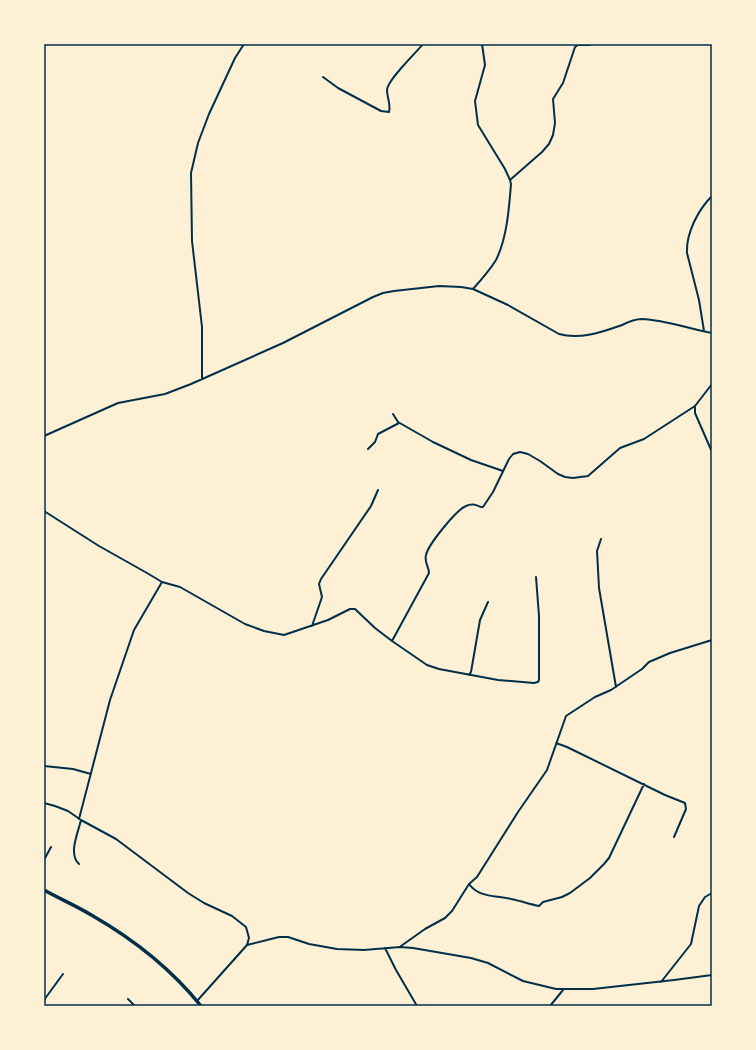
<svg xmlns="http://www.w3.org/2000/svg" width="756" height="1050" viewBox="0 0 756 1050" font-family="Bitter,serif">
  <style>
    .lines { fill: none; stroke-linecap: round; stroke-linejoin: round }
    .minor { stroke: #003049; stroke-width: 2 }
    .primary { stroke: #003049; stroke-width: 3.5 }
    .neatline { fill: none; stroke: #003049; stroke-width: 1.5 }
  </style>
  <rect width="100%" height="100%" fill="#fdf0d5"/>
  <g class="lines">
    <path class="minor" d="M323,77l15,11 43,23 8,1c2,-8 -2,-14 -2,-22 0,-10 29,-37 36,-46
      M510,180l32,-28 7,-8 4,-9 2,-12 -2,-24 10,-16 12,-36 3,-2h12
      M473,289c8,-9 17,-19 23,-29 11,-22 13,-51 15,-76l-1,-4 -5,-11 -27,-44 -3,-24 10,-36 -3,-21
      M704,331l-5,-31 -12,-47c-1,-20 11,-43 25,-57
      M202,379v-52l-10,-86 -1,-68 7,-30 11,-29 26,-56 9,-14
      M712,384l-17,22v7l17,39
      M393,414l5,8 35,20 38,18 32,11
      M44,436l74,-33 47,-9 26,-10 92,-41 90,-46 10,-4 11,-2 45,-5 22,1 12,2 35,16 51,29c21,6 43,-2 63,-9 6,-3 13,-6 20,-6 24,1 47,10 70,14
      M368,449l7,-7 3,-8 21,-11
      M44,511l55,35 48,27 15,9 18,5 65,37 19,7 20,4 44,-15 22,-11h5l20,19 17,13 35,24 12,4 59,11 36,3 4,-1 1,-2v-64l-3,-39
      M601,539l-4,12 2,37 17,99
      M312,626l10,-29 -3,-13 2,-5 50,-73 7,-16
      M392,641l37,-68c0,-6 -5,-11 -3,-18 2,-10 30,-45 40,-49 6,-3 10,-1 15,1h2l10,-15 16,-33 4,-5 7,-2 8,2 12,7 18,13 7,3 8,1 15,-2 32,-28 24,-9 51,-33
      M469,675l2,-3 9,-52 8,-18
      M556,743l11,4 98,48 20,8 1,6 -12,28
      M44,766l29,3 18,5
      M44,803l11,3 13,5 13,9 35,19 72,54 16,10 28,13 14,11 3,11 -2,7
      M79,819l31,-119 24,-70 28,-48
      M44,860l7,-13
      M79,864c-11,-10 -1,-31 2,-44
      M469,884c10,14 27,11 42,15 10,2 18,5 28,7l4,-4 19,-5 8,-4 20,-15 14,-14 5,-6 35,-74
      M401,946l24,-17 20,-11 7,-7 17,-27 8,-7 41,-65 29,-42 19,-54 29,-19 16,-7 31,-21 7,-7 21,-9 42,-13
      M385,948l11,22 21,36
      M661,982l30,-38 8,-38 6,-9 7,-4
      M128,999l7,7
      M44,1000l19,-26
      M197,1001l50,-56 32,-8h9l21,7 28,5 27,1 36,-3 13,1 58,10 17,5 35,18 33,8h37l81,-9 38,-5
      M550,1006l13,-16"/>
    <path class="primary" d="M44,890c16,9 33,16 49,26 40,23 79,54 108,90"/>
  </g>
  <rect width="756" height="1050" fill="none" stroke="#fdf0d5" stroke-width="90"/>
  <rect x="45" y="45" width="666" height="960" class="neatline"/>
</svg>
